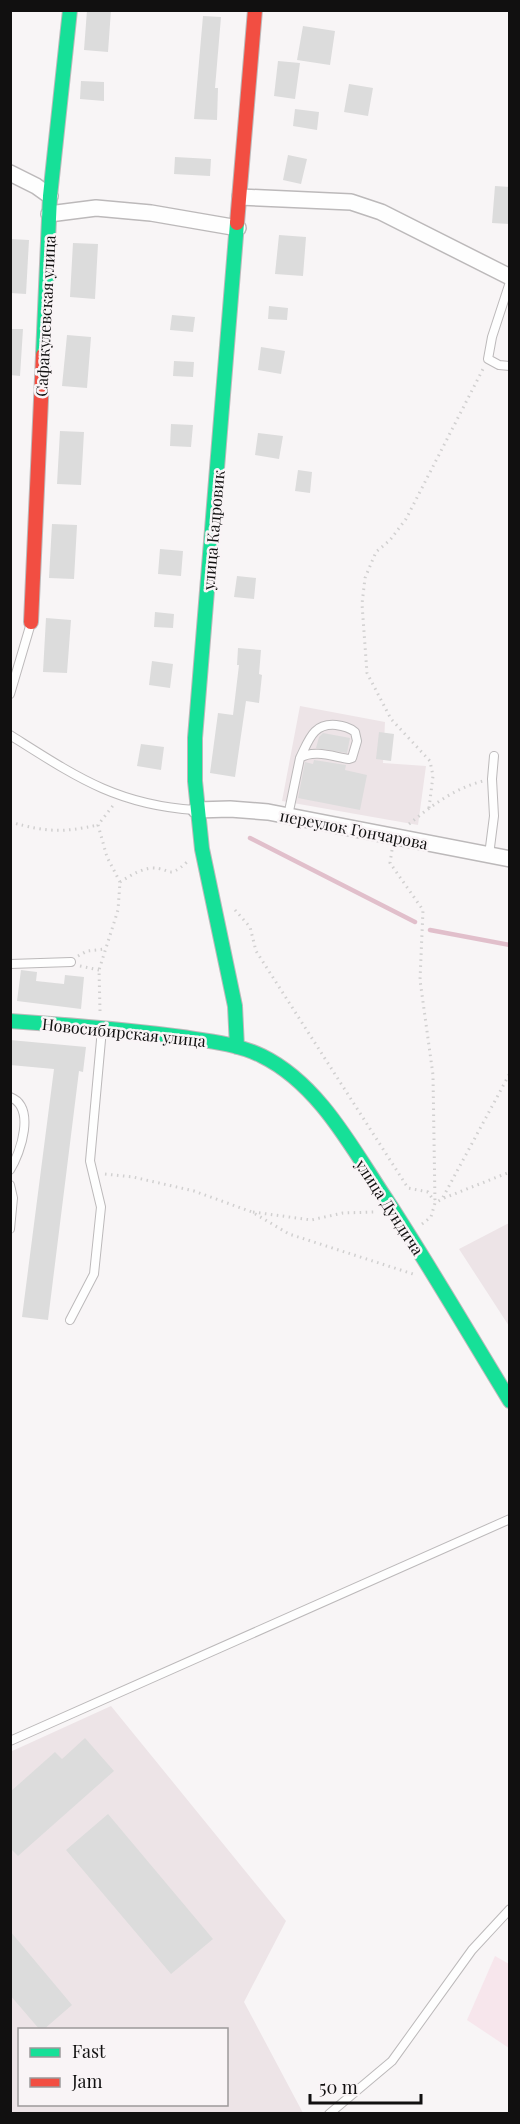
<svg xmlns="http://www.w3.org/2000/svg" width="520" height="2124" viewBox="0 0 520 2124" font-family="'Playfair Display',serif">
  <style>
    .built { fill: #ede4e7; fill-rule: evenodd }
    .green { fill: #f7e6ec }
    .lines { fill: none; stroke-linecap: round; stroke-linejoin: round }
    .stream { stroke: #e1bfcb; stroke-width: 4.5 }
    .building { fill: #dcdcdc }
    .lane-casing { stroke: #bcb9ba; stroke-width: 10 }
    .street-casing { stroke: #bcb9ba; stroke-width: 18 }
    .fast-casing { stroke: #bcb9ba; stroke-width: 16 }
    .jam-casing { stroke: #bcb9ba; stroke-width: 16 }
    .path { stroke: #d1d0d0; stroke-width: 3; stroke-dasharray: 1.5 4.5; stroke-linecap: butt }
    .lane { stroke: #fefefe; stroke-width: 8 }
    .street { stroke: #fefefe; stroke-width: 15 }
    .fast { stroke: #16e098; stroke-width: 14 }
    .jam { stroke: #f24e42; stroke-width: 14 }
    .labels { text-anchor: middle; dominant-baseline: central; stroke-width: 5; stroke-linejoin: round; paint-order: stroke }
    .street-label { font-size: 16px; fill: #111010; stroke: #f9f4f6 }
  </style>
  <rect width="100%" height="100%" fill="#f8f5f6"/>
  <path class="built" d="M300,706l85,16 -2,41 43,3 -8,59 -136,-24z
    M509,1223v103l-50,-77z
    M111,1706l175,215 -42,81 59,111h-292l-1,-361zM20,2030h206v74h-206z"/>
  <path class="green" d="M495,1956l14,8v84l-42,-28z"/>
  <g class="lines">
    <path class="stream" d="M250,838l165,84
      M430,930l80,15"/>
  </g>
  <path class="building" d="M87,10h24l-3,42 -24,-2z
    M203,16l18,1 -6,71h3l-1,32 -23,-1z
    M303,26l32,5 -5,34 -33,-5z
    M278,61l22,2 -5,36 -21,-3z
    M81,81l23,1v19l-24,-2z
    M349,84l24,4 -5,28 -24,-4z
    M295,109l24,3 -2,18 -24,-4z
    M288,155l19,4 -6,25 -18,-4z
    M175,157l36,2 -1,17 -36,-2z
    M495,186l15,1v37l-18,-1z
    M279,235l27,2 -3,39 -28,-2z
    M10,239l19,1 -3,54 -16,-1z
    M73,243l25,1 -3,55 -25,-2z
    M269,306l19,2 -1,12 -19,-1z
    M172,315l23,2 -2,15 -23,-2z
    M10,329h13l-3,47 -10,-1z
    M67,335l24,2 -4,51 -25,-2z
    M261,347l24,4 -4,23 -23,-4z
    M174,361l20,1 -1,15 -20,-1z
    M171,424l22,1 -2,22 -21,-1z
    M60,431l24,1 -3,53 -24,-1z
    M258,433l25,3 -4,23 -24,-4z
    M298,470l14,2 -2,21 -15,-2z
    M52,524l25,1 -3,54 -25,-1z
    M160,549l23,2 -2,25 -23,-2z
    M237,576l19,2 -2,21 -20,-2z
    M155,612l19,2 -1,14 -19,-1z
    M46,618l25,2 -4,53 -24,-1z
    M238,648l23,2 -2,24 3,1 -3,28 -13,-2 -11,76 -25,-4 8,-60 15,2 6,-50h-2z
    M152,661l21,3 -3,24 -21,-3z
    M379,732l15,2 -3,27 -15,-2z
    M323,733l27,5 -3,15 -31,-5 3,-11z
    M141,744l23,3 -3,23 -24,-4z
    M314,760l32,5 -1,5 22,5 -7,35 -62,-12 7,-36 8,2z
    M21,970l16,2 -1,9 28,3 1,-9 19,2 -3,32 -64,-8z
    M10,1040l76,7 -3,25 -4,-1 -31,249 -26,-3 32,-248 -44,-4z
    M85,1738l29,33 -96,85 -8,-8v-56l45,-40 7,7z
    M108,1814l105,125 -42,35 -105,-124z
    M10,1931l62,74 -29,25h-3l-30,-35z"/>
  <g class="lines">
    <defs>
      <path id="lane" d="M510,282l-18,55 -4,22 11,6 11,1
        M10,694l21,-71
        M10,735c65,41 106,70 185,75
        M288,816l12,-58c14,-9 34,-1 49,1l3,-1 5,-17 -2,-9c-6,-5 -12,-6 -19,-7 -23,-2 -27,15 -36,33
        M489,855l5,-39 -2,-37 2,-23
        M10,964l61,-2
        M10,1097c26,10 11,55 0,73
        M10,1185l3,13 -3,31
        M70,1320l24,-46 7,-67 -11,-46 12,-132
        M10,1741l500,-222
        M329,2114l63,-53 80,-111 38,-41"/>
      <path id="street" d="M10,173l26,13 14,10
        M240,197l111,5 30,10 129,65
        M49,214l47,-6 55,5 87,15
        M196,810l34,-1 38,3 242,47"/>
      <path id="fast" d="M43,355l7,-159 20,-186
        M10,1021c58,4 115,8 172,16 27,4 56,7 80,19 57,28 90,92 124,143 43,66 83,135 124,202
        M237,1047l-2,-41 -33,-157 -7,-68v-43l42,-515"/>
      <path id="jam" d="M237,223l18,-213
        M31,622l12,-267"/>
    </defs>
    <use href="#lane" class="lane-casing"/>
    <use href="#street" class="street-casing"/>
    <use href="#fast" class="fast-casing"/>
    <use href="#jam" class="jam-casing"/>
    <path class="path" d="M429,808l4,-32 -3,-15 -39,-42 -24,-46 -5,-69 3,-26 11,-26 14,-12 16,-21 77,-150
      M10,822c37,10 51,11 88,3
      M409,824c22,-18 46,-36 74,-43
      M392,850l-2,13 33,47 -3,70 13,95 2,128
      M120,882c10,-6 20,-13 32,-14 20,0 15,12 35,-6
      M235,910l15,17 6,24 152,237 20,4 6,9
      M78,956l9,-5 18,-2
      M80,966l19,4
      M100,1011l-1,-41 19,-60 2,-28 -13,-25 -9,-32 17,-22
      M105,1174l28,3 61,14 58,21 37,22 124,40
      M444,1198l66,-26
      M253,1212l58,8 32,-7 32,-1
      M422,1224l9,-7 4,-14 7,-4 68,-126"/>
    <use href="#lane" class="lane"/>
    <use href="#street" class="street"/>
    <use href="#fast" class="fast"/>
    <use href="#jam" class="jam"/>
  </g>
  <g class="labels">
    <g class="street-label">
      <text transform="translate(45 316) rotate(-87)">Сафакулевская улица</text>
      <text transform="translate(213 530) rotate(-85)">улица Кадровик</text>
      <text transform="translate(354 829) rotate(11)">переулок Гончарова</text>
      <text transform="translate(124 1032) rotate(6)">Новосибирская улица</text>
      <text transform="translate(390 1207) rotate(57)">улица Дундича</text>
    </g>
  </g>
  <rect width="520" height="2124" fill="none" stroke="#111010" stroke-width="24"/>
  <rect x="18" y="2028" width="210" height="78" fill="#f9f4f6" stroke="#9c999a" stroke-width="1.5"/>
  <rect x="30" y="2048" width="30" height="9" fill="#16e098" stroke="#9c999a" stroke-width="1.5"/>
  <text x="72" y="2058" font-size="18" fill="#111010">Fast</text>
  <rect x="30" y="2078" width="30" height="9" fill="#f24e42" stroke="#9c999a" stroke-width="1.5"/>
  <text x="72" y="2088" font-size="18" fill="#111010">Jam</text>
  <path d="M310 2094v9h111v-9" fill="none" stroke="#111010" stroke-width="3"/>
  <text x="319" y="2094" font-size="18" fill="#111010" stroke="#f9f4f6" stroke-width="4.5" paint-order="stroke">50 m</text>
</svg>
